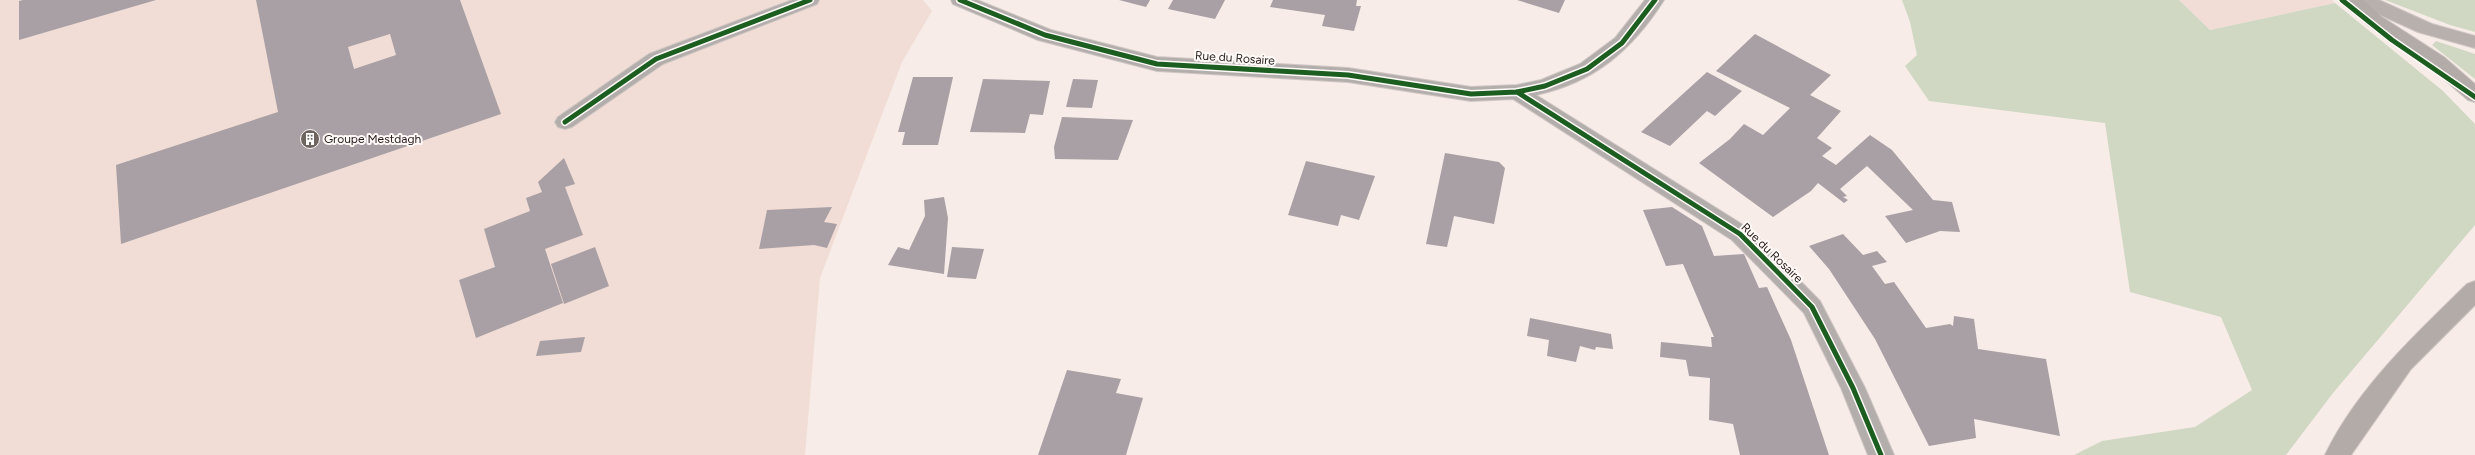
<svg xmlns="http://www.w3.org/2000/svg" width="2475" height="455" viewBox="0 0 2475 455" font-family="Figtree,sans-serif">
  <style>
    .built { fill: #f1ddd6 }
    .green { fill: #d0d8c3 }
    .building { fill: #a9a0a5; fill-rule: evenodd }
    .lines { fill: none; stroke-linecap: round; stroke-linejoin: round }
    .minor-casing { stroke: #d0c7c4; stroke-width: 2 }
    .major-casing { stroke: #d0c7c4; stroke-width: 2 }
    .highway-casing { stroke: #d0c7c4; stroke-width: 2 }
    .minor { fill: #b3aeac; fill-rule: evenodd }
    .major { fill: #b7b0ad; fill-rule: evenodd }
    .highway { fill: #b3aba8; fill-rule: evenodd }
    .cycleway-casing { stroke: #fffaf8; stroke-width: 8 }
    .cycleway { stroke: #1b5e20; stroke-width: 5 }
    .labels { text-anchor: middle; dominant-baseline: central; stroke-width: 4; stroke-linejoin: round; paint-order: stroke }
    .street-label { font-size: 12px; fill: #251c19; stroke: #fffaf8 }
    .poi-label { font-size: 12px; fill: #251c19; stroke: #fffaf8; text-anchor: start }
  </style>
  <rect width="100%" height="100%" fill="#f7ece7"/>
  <path class="built" d="M0,0h923l9,11 -30,51 -82,216 -15,177h-805z
    M2179,0h153l3,3 -125,27z"/>
  <path class="green" d="M1902,0h277l31,30 125,-27 108,88 32,33v101l-142,168 -47,62h-212l28,-14 93,-14 57,-37 -31,-73 -91,-25 -25,-169 -176,-22 -24,-35 12,-11 -7,-33z
    M2385,0h90v32l-25,-7z
    M2436,41l39,13v25l-43,-34z"/>
  <path class="building" d="M23,0h133l-137,40v-39z
    M256,0h204l41,114 -380,130 -5,-79 162,-53zM390,34l6,21 -42,14 -6,-22z
    M1119,0h31l-4,7z
    M1173,0h52l-10,19 -47,-10z
    M1273,0h84l-1,6h5l-7,25 -32,-5 3,-11 -55,-8z
    M1517,0h48l-6,13z
    M1755,34l76,41 -21,20 31,16 -24,27 15,10 -10,8 14,9 34,-30 22,15 41,50 19,2 8,30 -20,-1 -34,12 -21,-27 28,-6 -46,-44 -27,23 7,7 -4,1 5,3 -4,3 -26,-20 -7,8 -38,26 -74,-54 31,-24 14,-15 19,11 27,-27 -74,-37z
    M1707,72l35,19 -27,25 -8,-5 -37,35 -29,-14z
    M913,77h40l-15,68h-36l3,-13h-7z
    M983,79l67,2 -7,34 -13,-1 -5,19 -55,-1z
    M1073,79l25,1 -6,28 -26,-1z
    M1062,117l71,3 -15,40 -63,-1 -1,-12z
    M1445,153l54,9 6,6 -11,56 -40,-8 -7,31 -21,-3z
    M564,158l11,26 -10,3 18,48 -38,14 18,54 -87,35 -17,-58 36,-13 -11,-38 46,-18 -4,-13 16,-6 -4,-10z
    M1306,161l69,15 -16,44 -18,-5 -3,11 -50,-11z
    M944,197l4,21 -4,56 -56,-9 10,-18 11,3 16,-34 -1,-16z
    M832,207l-8,15 13,2 -10,24 -13,-3 -55,4 8,-39z
    M1672,207l30,19 12,30 30,-2 15,34 8,-1 24,53 38,115h-89l-7,-31 -24,-4 1,-42 -21,-2 -3,-16 -26,-3 1,-15 51,5 -1,-10h3l-31,-73 -17,2 -23,-56z
    M1843,234l20,21 14,-4 10,11 -15,4 13,18 9,-2 32,46 24,-4 3,2 1,-10 20,3 4,30 68,10 14,77 -86,-17 2,19 -47,8 -54,-107 -46,-70 -20,-23z
    M595,247l14,39 -45,18 -13,-40z
    M952,247l32,2 -8,30 -29,-2z
    M1530,318l81,16 2,15 -17,-2 -1,3 -15,-4 -4,16 -29,-6 2,-16 -22,-4z
    M585,337l-4,15 -45,4 4,-15z
    M1067,370l54,9 -5,14 27,5 -17,57h-88z"/>
  <g class="lines">
    <defs>
      <path id="minor" d="M792,0h27l-2,4 -154,60 -91,63 -7,2 -7,-2 -3,-5 3,-5 91,-63z
        M951,0h26l74,30 106,27 191,11 123,19 46,-2 24,-5 39,-16 35,-26 30,-38h19c-32,50 -69,82 -128,95l212,133 72,73 45,87 29,67h-26l-27,-67 -37,-75 -72,-73 -219,-141 -42,2 -123,-19 -191,-11 -119,-31 -85,-36z"/>
      <path id="major" d="M2354,0h25l53,24 43,12v12l-57,-16 -62,-28z"/>
      <path id="highway" d="M2343,0h20l19,17 62,40 31,27v18l-7,-2 -38,-33 -62,-42z
        M2475,281v24l-64,64 -60,86h-26c32,-67 90,-120 142,-171z"/>
    </defs>
    <use href="#minor" class="minor-casing"/>
    <use href="#major" class="major-casing"/>
    <use href="#highway" class="highway-casing"/>
    <use href="#minor" class="minor"/>
    <use href="#major" class="major"/>
    <use href="#highway" class="highway"/>
    <defs>
      <path id="cycleway" d="M960,0l85,35 112,29 191,11 123,19 46,-2 28,-6 42,-17 35,-26 33,-43
        M2342,0l50,40 83,57
        M1517,92l223,142 72,73 41,81 28,67
        M565,122l91,-63 154,-59"/>
    </defs>
    <use href="#cycleway" class="cycleway-casing"/>
    <use href="#cycleway" class="cycleway"/>
  </g>
  <defs>
    <symbol id="building-disc" viewBox="-11 -11 22 22"><circle r="9.5" fill="#6e6561" stroke="#fffaf8"/><path d="M-4-6H4V6H1V3H-1V6H-4ZM-2.5-4.3h1.7v1.8h-1.7ZM.8-4.3h1.7v1.8H.8ZM-2.5-1h1.7V.8h-1.7ZM.8-1h1.7V.8H.8Z" fill="#fff"/></symbol>
  </defs>
  <g fill-rule="evenodd">
    <use href="#building-disc" x="299" y="128" width="22" height="22"/>
  </g>
  <g class="labels">
    <g class="street-label">
      <text transform="translate(1235 58) rotate(4)">Rue du Rosaire</text>
      <text transform="translate(1772 253) rotate(44)">Rue du Rosaire</text>
    </g>
    <g class="poi-label">
      <text x="324" y="139">Groupe Mestdagh</text>
    </g>
  </g>
</svg>
